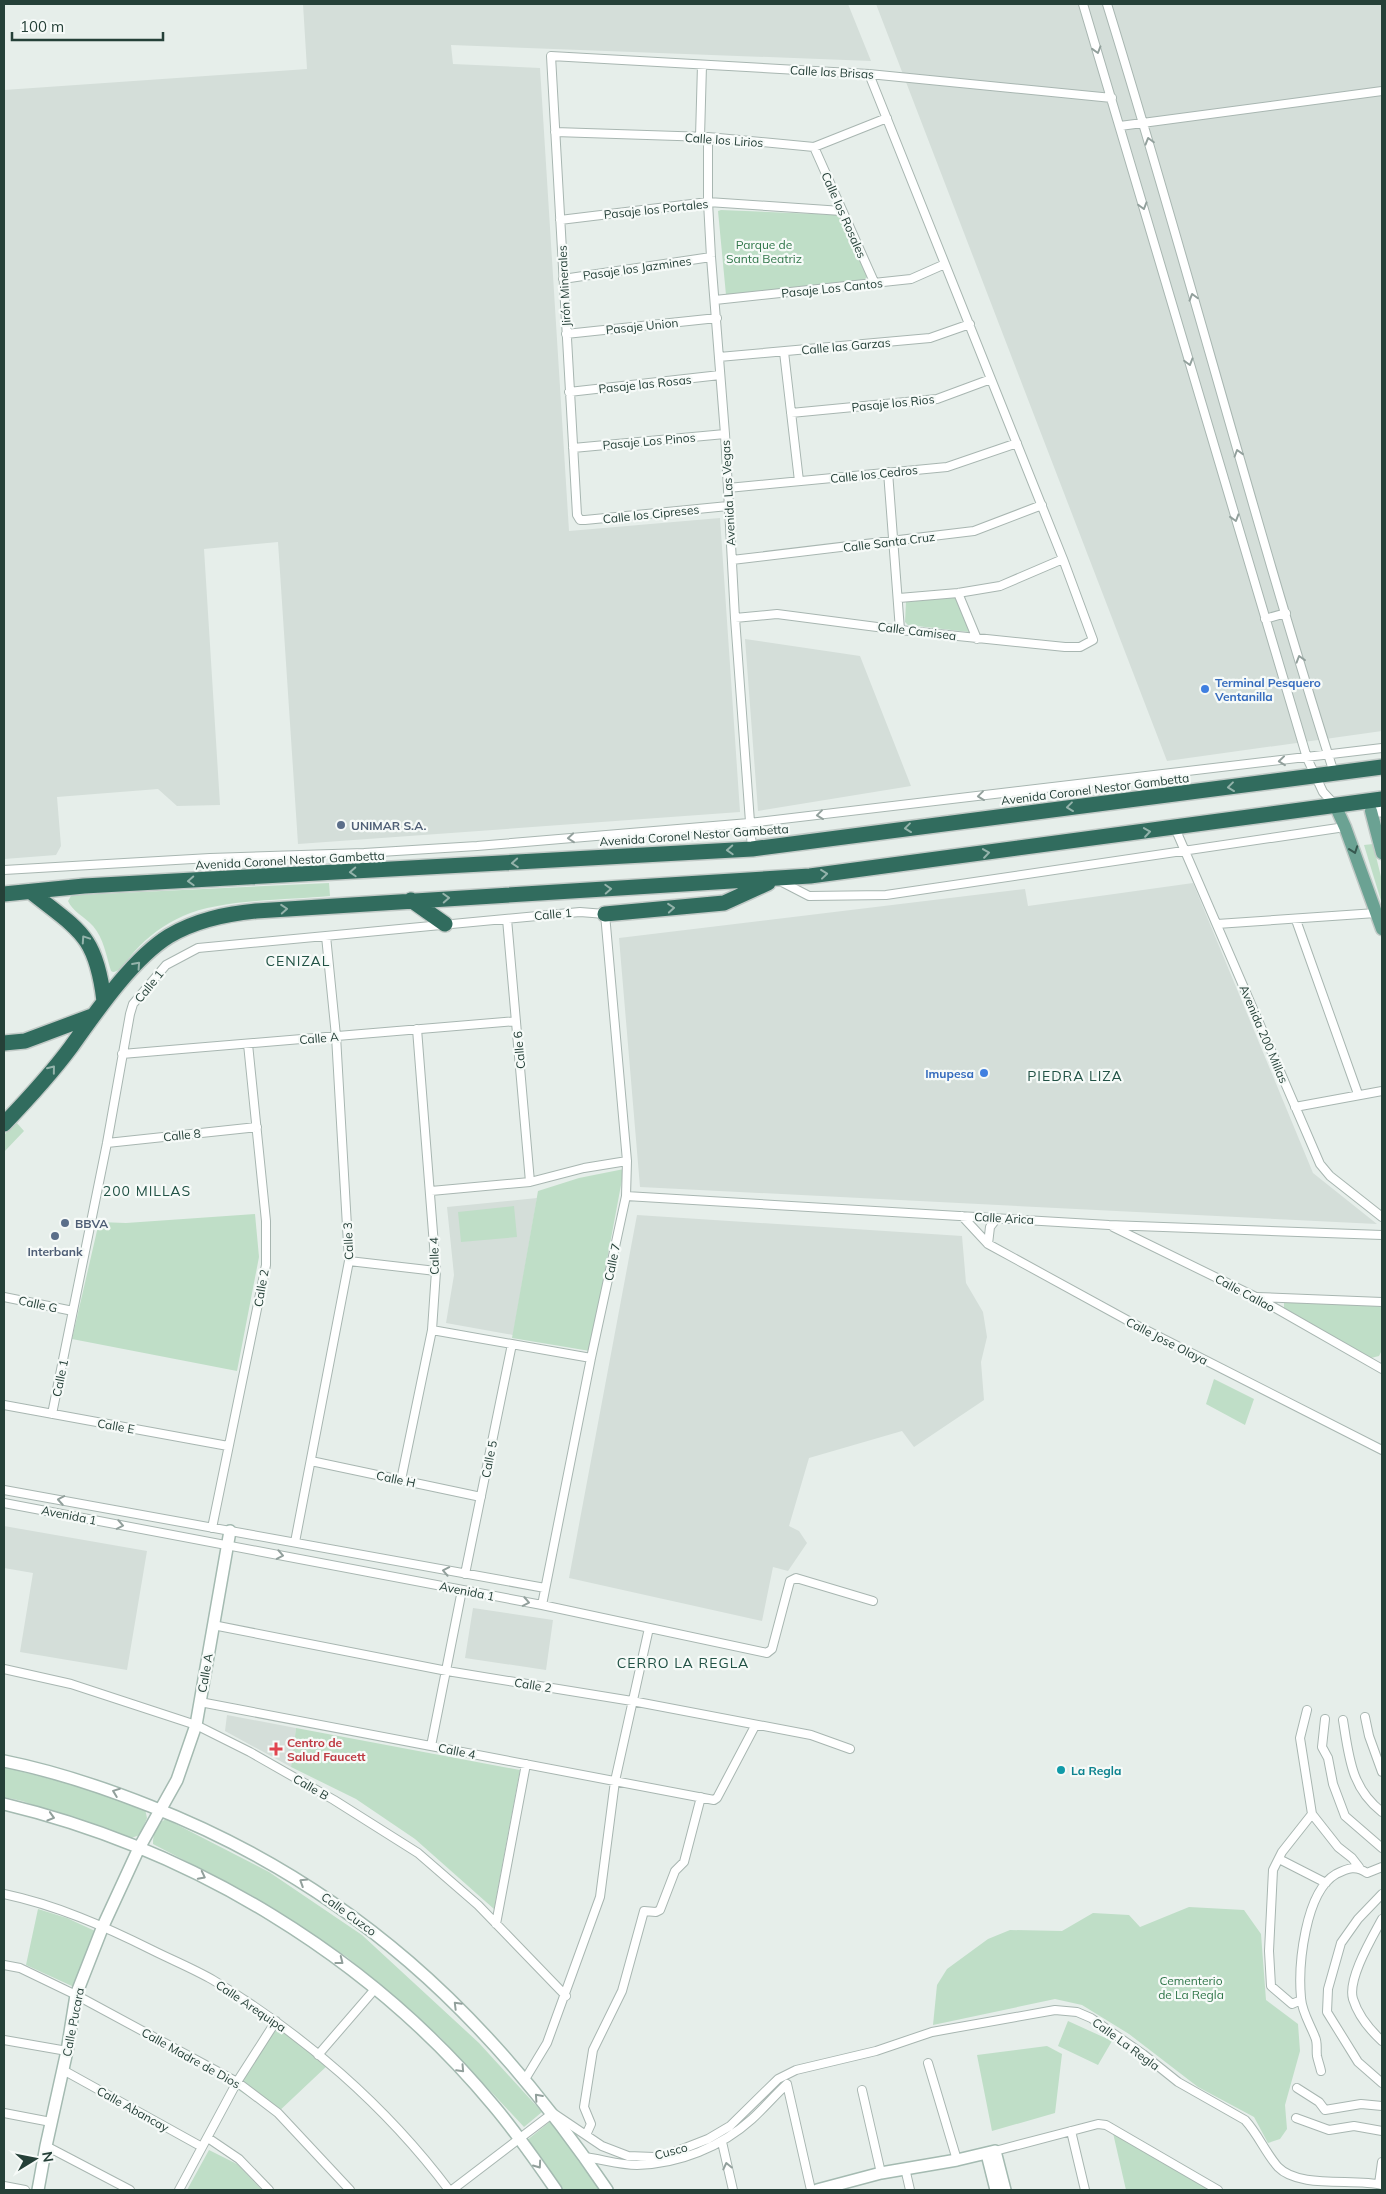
<svg xmlns="http://www.w3.org/2000/svg" width="1386" height="2194" viewBox="0 0 1386 2194" font-family="Mulish,sans-serif">
  <style>
    .built { fill: #d4ded9 }
    .green { fill: #bfdec7 }
    .lines { fill: none; stroke-linecap: round; stroke-linejoin: round }
    .street-casing { stroke: #a8b6b1; stroke-width: 10 }
    .secondary-casing { stroke: #a4bab1; stroke-width: 14 }
    .primary-casing { stroke: #c2cac7; stroke-width: 15 }
    .highway-casing { stroke: #c2cac7; stroke-width: 18 }
    .street { stroke: #fff; stroke-width: 8 }
    .secondary { stroke: #fff; stroke-width: 11 }
    .primary { stroke: #6ba293; stroke-width: 12 }
    .highway { stroke: #316c5e; stroke-width: 15 }
    .oneway { stroke: #92a09c }
    .oneway2 { stroke: #94b3ab }
    .oneway3 { stroke: #36584f }
    .shop-dot { fill: #3f7fe0; stroke: #f6faf8; stroke-width: 2 }
    .service-dot { fill: #5c6f8a; stroke: #f6faf8; stroke-width: 2 }
    .health-dot { fill: #e0444e; stroke: #f6faf8; stroke-width: 2 }
    .culture-dot { fill: #0f9aa8; stroke: #f6faf8; stroke-width: 2 }
    .labels { text-anchor: middle; dominant-baseline: central; stroke-width: 4.5; stroke-linejoin: round; paint-order: stroke }
    .street-label { font-size: 12px; fill: #254038; stroke: #f6faf8 }
    .park-label { font-size: 12px; fill: #2f7649; stroke: #f6faf8 }
    .shop-label { font-size: 12px; font-weight: bold; fill: #366cbe; stroke: #f6faf8; text-anchor: start }
    .service-label { font-size: 12px; font-weight: bold; fill: #4e5e75; stroke: #f6faf8; text-anchor: start }
    .health-label { font-size: 12px; font-weight: bold; fill: #be3a42; stroke: #f6faf8; text-anchor: start }
    .culture-label { font-size: 12px; font-weight: bold; fill: #0d838f; stroke: #f6faf8; text-anchor: start }
    .neighbourhood-label { font-size: 14px; letter-spacing: 1px; fill: #215245; stroke: #f6faf8 }
  </style>
  <rect width="100%" height="100%" fill="#e6eeea"/>
  <path class="built" d="M303,4h545l23,57 -420,-16 2,19 87,4 29,463 151,-13 20,294 -442,32 -20,-302 -74,7 16,256 -43,1 -19,-17 -101,8 4,49 -5,9 -52,4v-769l303,-21z
    M876,4h506v727l-215,30z
    M745,639l115,17 51,130 -153,25z
    M1193,883l120,290 64,51 -737,-37 -21,-249 406,-49 3,17z
    M537,1198l-24,137 -67,-12 8,-48 -7,-68z
    M637,1215l325,21 4,47 17,29 4,25 -6,25 3,38 -70,47 -12,-16 -93,27 -20,68 10,5 8,12 -19,28 -15,-4 -11,54 -193,-43z
    M4,1526l143,25 -20,119 -107,-18 13,-79 -29,-5z
    M473,1608l80,12 -7,50 -81,-12z
    M227,1715l69,13 -5,39 -66,-36z"/>
  <path class="green" d="M721,210l119,5 27,62 -3,3 -138,15 -8,-84z
    M959,597l13,31 -3,4 -61,-7 -3,-3 1,-20z
    M1373,844l9,37v23l-18,-59z
    M329,883l1,13c-42,4 -110,3 -147,20 -18,8 -35,20 -49,36 -6,6 -11,19 -21,20l-2,-1c-5,-16 -7,-32 -18,-45 -8,-9 -21,-15 -25,-25l3,-5 7,-1z
    M16,1122l8,9 -20,21v-17z
    M624,1169l-34,182 -78,-13 26,-147 41,-13z
    M514,1206l3,31 -56,5 -3,-30z
    M255,1214l4,43 -22,114 -165,-32 27,-117 27,1z
    M1284,1301l98,3v46l-3,6 -8,2 -87,-50z
    M1214,1379l40,20 -9,26 -39,-21z
    M296,1728l224,42 -26,139 -79,-70 -59,-40 -65,-32z
    M4,1767l81,21 60,21 2,9 -7,17 -9,3 -109,-37 -18,-4z
    M166,1819l103,53 93,63 117,108 63,69 -18,15 -84,-90 -93,-80 -94,-61 -100,-52c0,-11 3,-20 13,-25z
    M1189,1907l55,3 17,24 5,66 32,24 2,27 -15,54 2,24 -7,10 -12,4 -14,-26 -56,-30 -69,-53 -47,-29 -27,-6 -122,26 4,-40 10,-16 41,-30 22,-9 52,1 31,-18 36,2 11,12z
    M38,1909l29,9 28,13 -21,56 -48,-22z
    M274,2021l55,43 -53,50 -41,-26z
    M1068,2021l44,20 -14,24 -40,-19z
    M1047,2046l15,8 -7,59 -63,18 -15,-76z
    M553,2119l47,71h-42l-32,-49z
    M1113,2133l97,57h-84z
    M209,2150l28,14 25,26h-75z"/>
  <g class="lines">
    <defs>
      <path id="street" d="M1083,4l224,754 16,34 12,13
        M1107,4c79,255 146,514 227,769
        M1120,126l262,-35
        M555,132l153,5 106,10 73,-29
        M700,137l2,-72
        M708,137v65l3,55 14,177 10,184 17,231
        M814,147l61,137
        M560,220l148,-18 134,9
        M563,279l148,-22
        M715,300l196,-21 34,-15
        M566,334l151,-16
        M784,352l15,129
        M719,357l211,-19 40,-14
        M569,392l151,-17
        M791,413l146,-14 54,-20
        M573,448l152,-14
        M888,472l12,158
        M728,488l219,-21 70,-24
        M728,506l-143,14h-5l-3,-5 -26,-459 318,18 243,24
        M732,560l242,-29 68,-26
        M958,593l19,46
        M899,598l59,-5 42,-7 63,-27
        M735,618l42,-4 123,16 165,17h15l13,-7 -30,-81 -194,-485
        M1265,619l21,-6
        M1175,828l145,336 10,12 52,41
        M4,870l206,-12 154,-5 113,-7 272,-23 633,-75
        M780,881l29,15 77,-1 459,-68
        M507,919l23,263
        M1296,920l62,174
        M1217,924l159,-11
        M122,1054l394,-33
        M1295,1107l87,-16
        M107,1143l150,-16
        M431,1191l99,-9 54,-14 43,-7
        M626,1196l483,29 273,10
        M962,1216l26,28 148,81 246,125
        M1113,1227l143,70 126,72
        M988,1244l2,-17 7,-9
        M349,1261l87,10
        M4,1297l69,14
        M1257,1297l125,5
        M432,1330l159,28
        M4,1405l224,41
        M52,1414l55,-271 23,-129 3,-10 33,-39 32,-17 382,-36 25,2 22,247 -1,35 -35,162 -49,247
        M311,1461l170,36
        M401,1480l31,-150 4,-59 -19,-242
        M4,1490l541,98
        M4,1503l538,102 225,48 5,-4 18,-68 6,-3 77,23
        M212,1528l54,-263v-44l-18,-177
        M295,1542l54,-281 -13,-225 -10,-100
        M465,1574l47,-230
        M213,1625l234,46 185,30 179,34 39,14
        M4,1669l67,15 125,41 54,27 84,48 84,53 60,52 88,91
        M200,1702l514,98 3,-2 38,-72
        M1307,1710l-7,28 12,76 26,33 14,11 7,9
        M1365,1717l4,19 13,36
        M1325,1719l-3,28 6,11 5,26 12,32 37,32
        M1343,1720c6,37 8,68 39,92
        M431,1746l31,-156
        M1279,1859l47,24
        M4,1894c52,11 100,32 148,56 20,10 42,19 61,30 90,54 173,126 236,210
        M1382,1894l-24,25 -17,24 -13,46 -1,23 31,50 24,21
        M1382,1919c-9,17 -35,60 -29,80 5,16 17,31 29,42
        M496,1924l30,-160
        M4,1965l16,3 56,27 161,87 41,31 72,77
        M1301,2000l-9,4 -21,-18 -2,-35 4,-81 9,-18 30,-38
        M4,2040l63,11
        M318,2055l57,-66
        M928,2063l29,97
        M63,2070l139,77
        M1321,2071c-1,-5 -3,-10 -4,-15 -1,-6 1,-13 -2,-19 -5,-13 -13,-25 -14,-39 -3,-33 4,-106 35,-124 12,-6 20,-9 31,-1l15,-6
        M524,2081l23,-38 53,-146 15,-116 34,-153
        M1297,2088l22,14 6,8 36,-6 21,2
        M862,2090l19,83
        M4,2113l47,9
        M1296,2118l33,12 25,-4 28,5
        M1071,2131l14,59
        M586,2135l5,-11 -7,-17 9,-57 29,-59 22,-80 12,1 4,-2 15,-39 9,-9 17,-65
        M208,2138l31,21 30,31
        M722,2142l11,48
        M46,2146l84,44
        M995,2151l103,-27 8,1 112,65
        M584,2157c17,2 36,8 53,8 42,-1 84,-18 115,-46 12,-11 23,-24 35,-35l24,106
        M905,2168l5,22
        M1379,2184l3,-22
        M4,2186l21,4
        M179,2190l58,-108 39,-61
        M452,2190l101,-77 49,33 26,10 26,1 13,-2 41,-16 22,-13 48,-47 18,-9 80,-19 56,-19 123,-22 22,2 14,6 52,36 35,28 67,38c13,14 20,32 33,47 21,22 76,11 104,18"/>
      <path id="secondary" d="M1371,811h11
        M4,1761c50,10 98,26 146,45 199,78 339,209 457,384
        M4,1804c188,45 365,152 489,301 23,27 43,56 63,85
        M987,2154l9,36
        M38,2190l8,-44 21,-95 9,-56 27,-69 36,-78 38,-68 19,-55 34,-194
        M817,2190l64,-17 76,-13 38,-9 10,39"/>
      <path id="primary" d="M1335,805l10,22 37,102
        M1371,811l11,42"/>
      <path id="highway" d="M31,892c49,39 65,43 73,109
        M4,894l80,-8 668,-37 630,-82
        M411,900l34,24
        M605,914l119,-11 44,-20
        M4,1043l21,-2 67,-25
        M4,1124c23,-24 47,-50 67,-77 25,-35 61,-88 98,-111 27,-16 56,-22 87,-25l554,-35 572,-77"/>
    </defs>
    <use href="#street" class="street-casing"/>
    <use href="#secondary" class="secondary-casing"/>
    <use href="#primary" class="primary-casing"/>
    <use href="#highway" class="highway-casing"/>
    <use href="#street" class="street"/>
    <use href="#secondary" class="secondary"/>
    <use href="#primary" class="primary"/>
    <use href="#highway" class="highway"/>
  </g>
  <defs><path id="oneway-chevron" d="M-2-3.5L2.5 0L-2 3.5" fill="none" stroke-width="1.6" stroke-linecap="round" stroke-linejoin="round" transform="scale(1.25)"/></defs>
  <g class="oneway">
    <use href="#oneway-chevron" transform="translate(1097 50) rotate(73)"/>
    <use href="#oneway-chevron" transform="translate(1149 141) rotate(-106)"/>
    <use href="#oneway-chevron" transform="translate(1143 206) rotate(74)"/>
    <use href="#oneway-chevron" transform="translate(1193 297) rotate(-106)"/>
    <use href="#oneway-chevron" transform="translate(1189 362) rotate(74)"/>
    <use href="#oneway-chevron" transform="translate(1238 453) rotate(-107)"/>
    <use href="#oneway-chevron" transform="translate(1235 518) rotate(73)"/>
    <use href="#oneway-chevron" transform="translate(1300 659) rotate(-107)"/>
    <use href="#oneway-chevron" transform="translate(1282 761) rotate(174)"/>
    <use href="#oneway-chevron" transform="translate(981 796) rotate(173)"/>
    <use href="#oneway-chevron" transform="translate(820 815) rotate(173)"/>
    <use href="#oneway-chevron" transform="translate(571 838) rotate(175)"/>
    <use href="#oneway-chevron" transform="translate(61 1500) rotate(-170)"/>
    <use href="#oneway-chevron" transform="translate(120 1525) rotate(11)"/>
    <use href="#oneway-chevron" transform="translate(280 1555) rotate(11)"/>
    <use href="#oneway-chevron" transform="translate(446 1571) rotate(-169)"/>
    <use href="#oneway-chevron" transform="translate(526 1602) rotate(11)"/>
    <use href="#oneway-chevron" transform="translate(116 1792) rotate(-159)"/>
    <use href="#oneway-chevron" transform="translate(51 1817) rotate(17)"/>
    <use href="#oneway-chevron" transform="translate(202 1876) rotate(27)"/>
    <use href="#oneway-chevron" transform="translate(303 1882) rotate(-148)"/>
    <use href="#oneway-chevron" transform="translate(340 1961) rotate(38)"/>
    <use href="#oneway-chevron" transform="translate(457 2005) rotate(-135)"/>
    <use href="#oneway-chevron" transform="translate(461 2069) rotate(47)"/>
    <use href="#oneway-chevron" transform="translate(538 2097) rotate(-132)"/>
    <use href="#oneway-chevron" transform="translate(538 2165) rotate(55)"/>
    <use href="#oneway-chevron" transform="translate(727 2166) rotate(-103)"/>
  </g>
  <g class="oneway2">
    <use href="#oneway-chevron" transform="translate(1231 787) rotate(173)"/>
    <use href="#oneway-chevron" transform="translate(1070 807) rotate(173)"/>
    <use href="#oneway-chevron" transform="translate(908 828) rotate(173)"/>
    <use href="#oneway-chevron" transform="translate(1147 832) rotate(-8)"/>
    <use href="#oneway-chevron" transform="translate(730 850) rotate(177)"/>
    <use href="#oneway-chevron" transform="translate(986 853) rotate(-8)"/>
    <use href="#oneway-chevron" transform="translate(515 863) rotate(176)"/>
    <use href="#oneway-chevron" transform="translate(353 872) rotate(177)"/>
    <use href="#oneway-chevron" transform="translate(824 874) rotate(-6)"/>
    <use href="#oneway-chevron" transform="translate(191 881) rotate(177)"/>
    <use href="#oneway-chevron" transform="translate(608 889) rotate(-3)"/>
    <use href="#oneway-chevron" transform="translate(446 898) rotate(-3)"/>
    <use href="#oneway-chevron" transform="translate(671 908) rotate(-5)"/>
    <use href="#oneway-chevron" transform="translate(284 909) rotate(-4)"/>
    <use href="#oneway-chevron" transform="translate(85 939) rotate(-124)"/>
    <use href="#oneway-chevron" transform="translate(137 965) rotate(-48)"/>
    <use href="#oneway-chevron" transform="translate(52 1069) rotate(-51)"/>
  </g>
  <use class="oneway3" href="#oneway-chevron" transform="translate(1354 850) rotate(70)"/>
  <g class="shop-dot">
    <circle cx="1205" cy="689" r="5"/>
    <circle cx="984" cy="1073" r="5"/>
  </g>
  <g class="service-dot">
    <circle cx="341" cy="825" r="5"/>
    <circle cx="65" cy="1223" r="5"/>
    <circle cx="55" cy="1236" r="5"/>
  </g>
  <path class="health-dot" d="M273.5 1741.5h5v5h5v5h-5v5h-5v-5h-5v-5h5z"/>
  <circle class="culture-dot" cx="1061" cy="1770" r="5"/>
  <g class="labels">
    <g class="street-label">
      <text transform="translate(832 72) rotate(3)">Calle las Brisas</text>
      <text transform="translate(724 140) rotate(4)">Calle los Lirios</text>
      <text transform="translate(656 209) rotate(-6)">Pasaje los Portales</text>
      <text transform="translate(844 215) rotate(66)">Calle los Rosales</text>
      <text transform="translate(637 268) rotate(-8)">Pasaje los Jazmines</text>
      <text transform="translate(564 286) rotate(-93)">Jirón Minerales</text>
      <text transform="translate(832 288) rotate(-6)">Pasaje Los Cantos</text>
      <text transform="translate(642 326) rotate(-6)">Pasaje Union</text>
      <text transform="translate(846 346) rotate(-5)">Calle las Garzas</text>
      <text transform="translate(645 384) rotate(-6)">Pasaje las Rosas</text>
      <text transform="translate(893 403) rotate(-6)">Pasaje los Rios</text>
      <text transform="translate(649 441) rotate(-5)">Pasaje Los Pinos</text>
      <text transform="translate(874 474) rotate(-6)">Calle los Cedros</text>
      <text transform="translate(728 493) rotate(-93)">Avenida Las Vegas</text>
      <text transform="translate(651 514) rotate(-6)">Calle los Cipreses</text>
      <text transform="translate(889 542) rotate(-7)">Calle Santa Cruz</text>
      <text transform="translate(917 631) rotate(7)">Calle Camisea</text>
      <text transform="translate(1095 789) rotate(-7)">Avenida Coronel Nestor Gambetta</text>
      <text transform="translate(694 835) rotate(-4)">Avenida Coronel Nestor Gambetta</text>
      <text transform="translate(290 860) rotate(-3)">Avenida Coronel Nestor Gambetta</text>
      <text transform="translate(553 914) rotate(-5)">Calle 1</text>
      <text transform="translate(149 986) rotate(-51)">Calle 1</text>
      <text transform="translate(1264 1034) rotate(67)">Avenida 200 Millas</text>
      <text transform="translate(319 1038) rotate(-5)">Calle A</text>
      <text transform="translate(519 1050) rotate(-95)">Calle 6</text>
      <text transform="translate(182 1135) rotate(-6)">Calle 8</text>
      <text transform="translate(1004 1218) rotate(3)">Calle Arica</text>
      <text transform="translate(348 1241) rotate(-92)">Calle 3</text>
      <text transform="translate(434 1256) rotate(-91)">Calle 4</text>
      <text transform="translate(612 1262) rotate(-78)">Calle 7</text>
      <text transform="translate(261 1288) rotate(-80)">Calle 2</text>
      <text transform="translate(1245 1293) rotate(28)">Calle Callao</text>
      <text transform="translate(38 1304) rotate(12)">Calle G</text>
      <text transform="translate(1167 1341) rotate(27)">Calle Jose Olaya</text>
      <text transform="translate(60 1378) rotate(-78)">Calle 1</text>
      <text transform="translate(116 1426) rotate(10)">Calle E</text>
      <text transform="translate(489 1459) rotate(-79)">Calle 5</text>
      <text transform="translate(396 1479) rotate(12)">Calle H</text>
      <text transform="translate(69 1515) rotate(11)">Avenida 1</text>
      <text transform="translate(467 1591) rotate(11)">Avenida 1</text>
      <text transform="translate(205 1673) rotate(-80)">Calle A</text>
      <text transform="translate(533 1685) rotate(9)">Calle 2</text>
      <text transform="translate(457 1751) rotate(11)">Calle 4</text>
      <text transform="translate(311 1787) rotate(30)">Calle B</text>
      <text transform="translate(349 1914) rotate(36)">Calle Cuzco</text>
      <text transform="translate(251 2006) rotate(34)">Calle Arequipa</text>
      <text transform="translate(73 2022) rotate(-79)">Calle Pucara</text>
      <text transform="translate(1126 2044) rotate(36)">Calle La Regla</text>
      <text transform="translate(191 2058) rotate(29)">Calle Madre de Dios</text>
      <text transform="translate(133 2109) rotate(29)">Calle Abancay</text>
      <text transform="translate(671 2151) rotate(-15)">Cusco</text>
    </g>
    <g class="park-label">
      <text x="764" y="244">Parque de<tspan x="764" dy="14">Santa Beatriz</tspan></text>
      <text x="1191" y="1980">Cementerio<tspan x="1191" dy="14">de La Regla</tspan></text>
    </g>
    <g class="shop-label">
      <text x="1215" y="682">Terminal Pesquero<tspan x="1215" dy="14">Ventanilla</tspan></text>
      <text x="974" y="1073" text-anchor="end">Imupesa</text>
    </g>
    <g class="service-label">
      <text x="351" y="825">UNIMAR S.A.</text>
      <text x="75" y="1223">BBVA</text>
      <text x="55" y="1251" text-anchor="middle">Interbank</text>
    </g>
    <g class="health-label">
      <text x="287" y="1742">Centro de<tspan x="287" dy="14">Salud Faucett</tspan></text>
    </g>
    <g class="culture-label">
      <text x="1071" y="1770">La Regla</text>
    </g>
    <g class="neighbourhood-label">
      <text x="298" y="961">CENIZAL</text>
      <text x="1075" y="1076">PIEDRA LIZA</text>
      <text x="147" y="1191">200 MILLAS</text>
      <text x="683" y="1663">CERRO LA REGLA</text>
    </g>
  </g>
  <rect width="1386" height="2194" fill="none" stroke="#254038" stroke-width="10"/>
  <g transform="translate(35 2159) rotate(80)" stroke="#f6faf8" stroke-width="4" paint-order="stroke">
  <path d="M0-4L9 19L0 12L-9 19Z" fill="#254038"/>
  <text y="-8" font-size="14" font-weight="bold" text-anchor="middle" fill="#254038">N</text>
  </g>
  <path d="M12 32v8h151v-8" fill="none" stroke="#254038" stroke-width="2.5"/>
  <text x="20" y="32" font-size="15" fill="#254038" stroke="#f6faf8" stroke-width="4" paint-order="stroke">100 m</text>
</svg>
